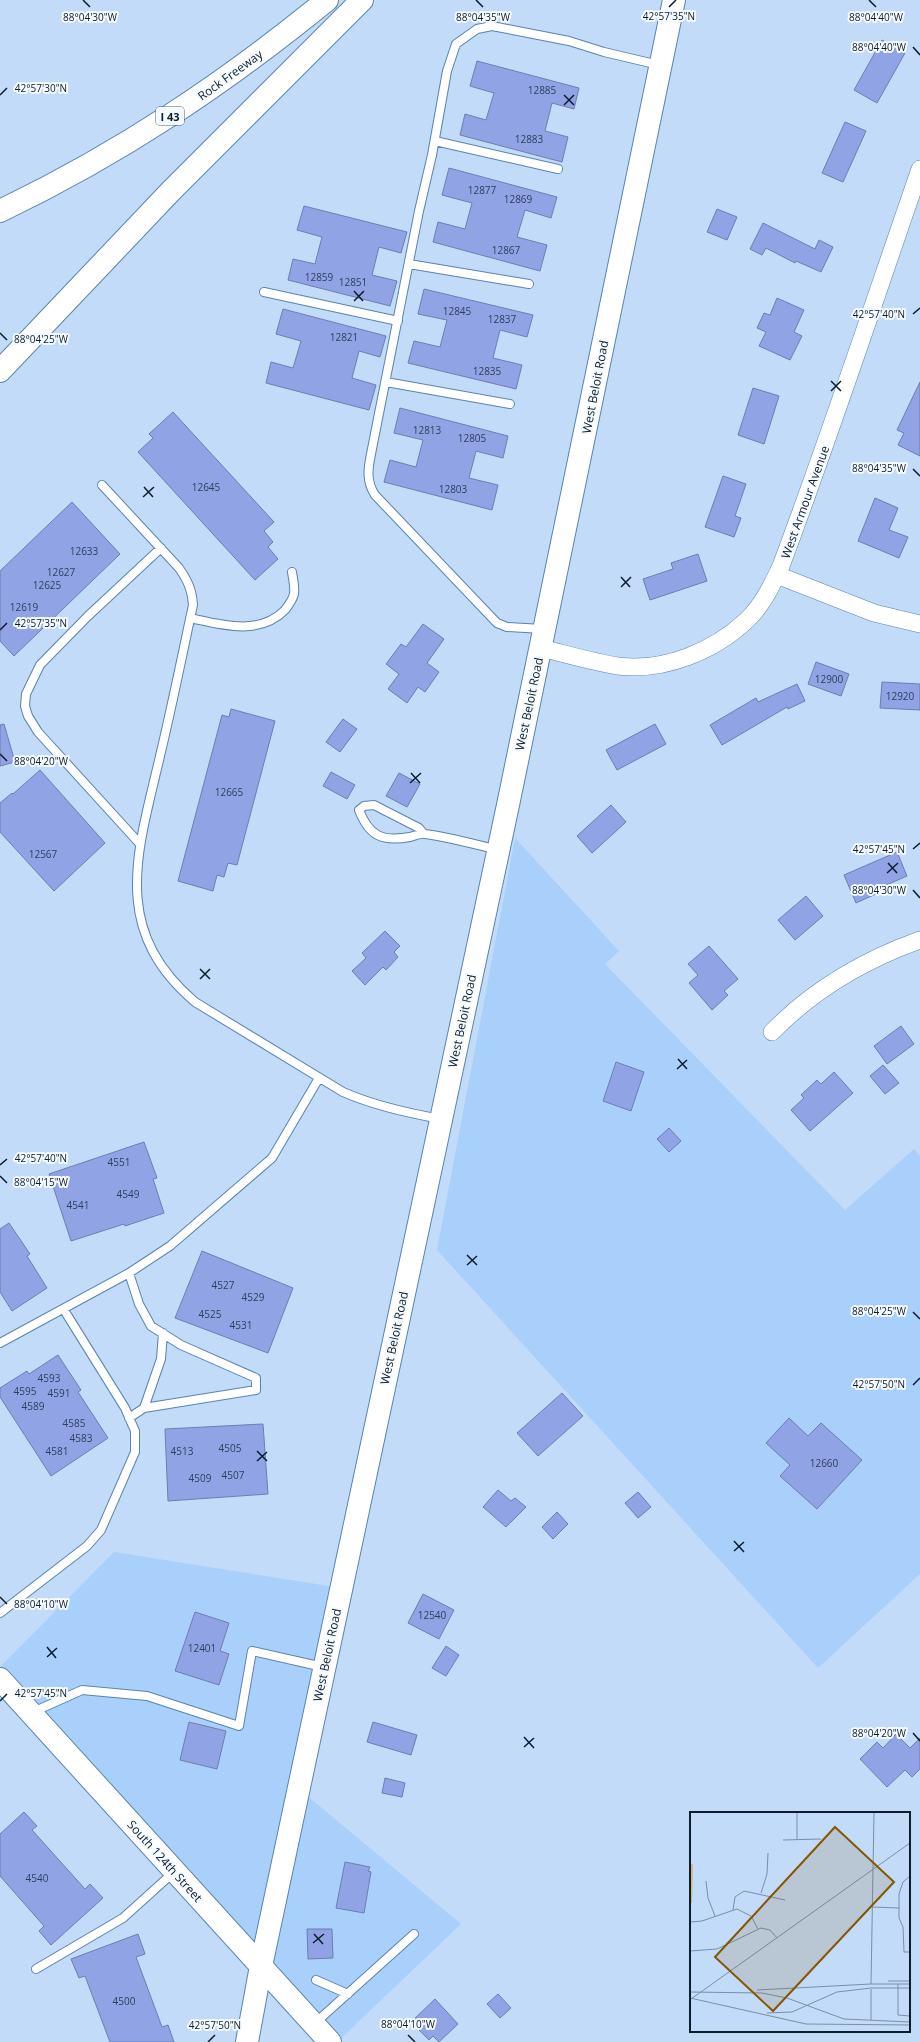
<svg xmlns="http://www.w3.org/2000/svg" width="920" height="2042" viewBox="0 0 920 2042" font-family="'Open Sans',sans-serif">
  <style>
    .built { fill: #a9d0fb }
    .building { fill: #90a4e5; stroke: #6d7db1 }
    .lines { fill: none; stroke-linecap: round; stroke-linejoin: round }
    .lane-casing { stroke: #5a83ae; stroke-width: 10 }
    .street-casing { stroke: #5a83ae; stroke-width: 18 }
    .secondary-casing { stroke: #5a83ae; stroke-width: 24 }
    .highway-casing { stroke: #5a83ae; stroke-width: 24 }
    .lane { stroke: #fff; stroke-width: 8 }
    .street { stroke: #fff; stroke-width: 17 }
    .secondary { stroke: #fff; stroke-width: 22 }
    .highway { stroke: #fff; stroke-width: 22 }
    .ticks { fill: none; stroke: #0c1d2e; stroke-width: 1.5 }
    .labels { text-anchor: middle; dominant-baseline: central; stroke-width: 4; stroke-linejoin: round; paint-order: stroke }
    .number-label { font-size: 10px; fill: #2d3f5c }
    .shield { fill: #f5faff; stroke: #525f6d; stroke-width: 1 }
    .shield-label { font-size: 11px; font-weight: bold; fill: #0c1d2e }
    .street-label { font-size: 12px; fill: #0c1d2e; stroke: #f5faff }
    .inset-road { fill: none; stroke: #798fa7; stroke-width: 1 }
    .view { fill: #850; fill-opacity: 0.15; stroke: #850; stroke-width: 2 }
    .inset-edge { fill: none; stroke: #0c1d2e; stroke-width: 2 }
    .ticks-label { font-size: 10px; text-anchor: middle; fill: #0c1d2e; stroke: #f5faff; stroke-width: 4; stroke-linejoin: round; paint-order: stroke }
  </style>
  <rect width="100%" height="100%" fill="#c1dbf8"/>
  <path class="built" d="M515,838l104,113 -14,13 240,246 69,-61 6,7v418l-102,94 -381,-418z
    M114,1552l227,36 -42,201 162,135 -124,118 -337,-363v-12z"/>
  <path class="building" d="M882,40l23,13 -28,50 -23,-13z
    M477,61l102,27 -5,21 -22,-6 -7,28 23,6 -6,25 -102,-27 5,-21 21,6 8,-27 -24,-7z
    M845,122l21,9 -23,51 -21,-9z
    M449,168l108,29 -6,21 -26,-8 -8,27 30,8 -7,26 -107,-29 5,-20 27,7 7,-26 -30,-8z
    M304,206l103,26 -6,21 -22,-6 -7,28 25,6 -7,25 -102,-26 5,-21 22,5 7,-27 -25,-7z
    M717,209l20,8 -10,23 -20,-8z
    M763,223l52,26 4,-9 14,7 -12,25 -25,-11 -1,2 -29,-15 -4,7 -12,-6z
    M424,289l109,26 -6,22 -27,-7 -7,28 29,7 -6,24 -108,-26 6,-22 26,6 7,-27 -29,-6z
    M777,298l27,12 -10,22 8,4 -12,24 -31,-14 7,-14 -9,-4 7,-15 6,2z
    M283,309l103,27 -6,21 -21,-6 -7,27 24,7 -7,25 -103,-27 5,-21 22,6 8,-27 -25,-7z
    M920,382v74l-22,-11 6,-12 -7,-3z
    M753,388l26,8 -15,48 -26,-9z
    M400,408l108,28 -5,22 -27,-7 -7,27 29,7 -6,25 -108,-28 6,-22 26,7 7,-27 -29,-7z
    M173,412l101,110 -10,9 9,11 -5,5 10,12 -23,21 -117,-128 15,-14 -4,-4z
    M723,476l23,8 -11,32 6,2 -7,19 -29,-10z
    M875,498l23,10 -9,22 19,7 -9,21 -41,-17z
    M72,502l48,52 -106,102 -14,-15v-70z
    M698,554l9,27 -57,19 -7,-21 30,-10 -2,-6z
    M423,624l21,15 -17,24 12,9 -14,20 -7,-5 -11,16 -19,-14 11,-15 -13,-10 15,-20 5,3z
    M816,662l33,12 -8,22 -33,-12z
    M882,682l38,2v26l-40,-2z
    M797,684l8,17 -17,8 -1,-2 -65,38 -12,-20 46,-27 2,4z
    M231,709l44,12 -38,144 -9,-2 -4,14 -7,-2 -4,16 -35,-10 44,-166 7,2z
    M343,719l14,10 -17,23 -14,-10z
    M4,724l11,38 -15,4v-41z
    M655,724l11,20 -49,26 -11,-20z
    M40,770l65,73 -51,48 -54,-59v-29l12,-10 1,1z
    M331,772l24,13 -8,14 -24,-13z
    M399,773l21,11 -13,23 -21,-11z
    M611,805l15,17 -34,31 -15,-17z
    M897,852l10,24 -30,13 1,4 -22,10 -12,-28z
    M806,896l17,20 -28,24 -17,-20z
    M385,931l15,15 -6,6 4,5 -12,13 -3,-3 -18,18 -13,-14 14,-13 -4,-5z
    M709,946l29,33 -14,12 4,4 -16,15 -23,-27 9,-8 -10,-11z
    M901,1026l13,18 -27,20 -13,-18z
    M616,1062l28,10 -13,39 -28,-10z
    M883,1065l16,18 -14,11 -15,-18z
    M834,1072l19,21 -43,38 -19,-21 13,-12 -3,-3 16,-15 4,4z
    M669,1128l12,13 -12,11 -12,-13z
    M144,1142l13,36 -4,1 11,34 -39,13 -1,-2 -53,17 -22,-67z
    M9,1223l21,31 -3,2 20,32 -35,23 -12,-19v-63z
    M202,1251l91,37 -25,65 -93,-35z
    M58,1355l23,35 -3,2 30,46 -57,38 -51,-79v-9l27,-17 2,3z
    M562,1393l21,23 -45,40 -21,-23z
    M789,1418l19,18 13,-13 41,37 -45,49 -37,-33 10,-11 -24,-22z
    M263,1424l5,70 -100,7 -3,-72z
    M498,1490l13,11 4,-3 11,9 -20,20 -23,-20z
    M638,1492l13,15 -13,11 -13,-15z
    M557,1512l11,12 -15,15 -11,-12z
    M423,1594l31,16 -15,29 -31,-16z
    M195,1612l34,11 -9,28 9,3 -10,31 -44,-14z
    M446,1646l13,9 -13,21 -14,-8z
    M189,1722l37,9 -9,38 -37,-9z
    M373,1722l44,13 -6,20 -44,-13z
    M896,1734l14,14 10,-10v31l-8,8 -7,-7 -18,17 -27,-28 17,-17 6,6z
    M385,1778l20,5 -3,14 -20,-4z
    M24,1812l13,14 -5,4 53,59 5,-5 13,14 -52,47 -12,-14 5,-5 -44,-50v-42z
    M345,1862l25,5 -2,4 3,1 -7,41 -28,-5z
    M307,1929h25l1,29 -25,1z
    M138,1934l7,20 -9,3 26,70 6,-2 6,17h-64l-25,-66 -6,2 -8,-19z
    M498,1994l13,14 -11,10 -13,-14z
    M435,1999l23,25 -19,18 -6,-6 -4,4 -18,-18z"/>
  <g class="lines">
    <defs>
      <path id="lane" d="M435,141l123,28
        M409,264l120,20
        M264,292l134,29
        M386,382l124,22
        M102,485l77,83c9,13 13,22 14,37 -11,51 -21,101 -33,151 -22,95 -51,173 35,246l148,90c32,14 64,21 98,27
        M190,618c32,7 69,18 95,-8 3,-4 8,-11 9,-16 1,-7 -1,-15 -2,-22
        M543,629l-36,-2 -10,-4 -122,-128c-9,-14 -7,-26 -4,-41l48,-243 13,-56 15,-84 9,-27 21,-15 15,-3 77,15 35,11 55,13
        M423,833l-4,-5 -45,-23 -10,1 -5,4c10,26 23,32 51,27 5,-1 10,-4 15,-3 24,3 49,10 73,16
        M140,844l-102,-112 -10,-16 -3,-10 1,-12 14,-29 48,-49 73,-68
        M0,1343l129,-70 41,-27 102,-88 47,-80
        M144,1408l17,-49 2,-26
        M129,1418l15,-10 112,-18v-12l-75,-33 -30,-19 -12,-22 -10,-31
        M0,1613l87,-67 14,-16 34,-78v-21l-10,-23 -61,-98
        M33,1712l49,-22 65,6 92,30 13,-75 71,16
        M36,1969l87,-51 51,-46
        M316,1980l32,14
        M314,2024l100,-90"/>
      <path id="street" d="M777,575l97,38 46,11
        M541,648c25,6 51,14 77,18 46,6 96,-15 129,-46 15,-14 25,-35 34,-54 49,-131 93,-264 139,-397
        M772,1032c42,-43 92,-72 148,-92"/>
      <path id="secondary" d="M0,1679l330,363
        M247,2042l14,-76 247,-1161 166,-805"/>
      <path id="highway" d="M0,211c121,-58 224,-127 327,-211
        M0,371l170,-179 192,-192"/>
    </defs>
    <use href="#lane" class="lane-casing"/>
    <use href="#street" class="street-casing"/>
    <use href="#secondary" class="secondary-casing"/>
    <use href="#highway" class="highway-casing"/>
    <use href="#lane" class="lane"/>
    <use href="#street" class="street"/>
    <use href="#secondary" class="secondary"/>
    <use href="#highway" class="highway"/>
  </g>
  <path class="ticks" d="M83,0l7,7M476,0l7,7M869,0l7,7M669,7l7,-7M913,47l7,8M0,95l7,-7M564,95l10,10M564,105l10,-10M354,291l9,10M354,301l10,-10M913,314l7,-6M0,333l7,7M831,381l10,10M831,391l10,-10M913,469l7,7M144,487l9,10M143,497l11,-10M621,577l9,10M621,587l10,-10M0,630l7,-7M0,754l7,7M411,773l9,10M410,783l11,-10M913,849l7,-6M888,863l9,10M887,873l11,-10M913,890l7,8M200,969l10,10M200,979l10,-10M678,1059l9,10M677,1069l10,-9M0,1165l7,-6M0,1176l7,7M467,1255l10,10M467,1265l10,-9M913,1312l7,7M913,1385l7,-7M257,1451l10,10M257,1461l10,-9M734,1541l10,11M734,1551l10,-9M0,1597l7,7M47,1647l9,11M47,1657l10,-9M0,1701l7,-7M913,1733l7,8M524,1737l10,11M524,1747l10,-9M314,1934l9,10M313,1943l11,-9M408,2035l7,7M208,2042l7,-7"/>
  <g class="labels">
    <g class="number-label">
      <text x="542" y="90">12885</text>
      <text x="529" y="139">12883</text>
      <text x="482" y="190">12877</text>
      <text x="518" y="199">12869</text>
      <text x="506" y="250">12867</text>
      <text x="319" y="277">12859</text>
      <text x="353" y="282">12851</text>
      <text x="457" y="311">12845</text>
      <text x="502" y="319">12837</text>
      <text x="344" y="337">12821</text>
      <text x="487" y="371">12835</text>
      <text x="427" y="430">12813</text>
      <text x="472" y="438">12805</text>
      <text x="206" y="487">12645</text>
      <text x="453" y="489">12803</text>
      <text x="84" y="551">12633</text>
      <text x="61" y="572">12627</text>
      <text x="47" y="585">12625</text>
      <text x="24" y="607">12619</text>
      <text x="829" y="679">12900</text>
      <text x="900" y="696">12920</text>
      <text x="229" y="792">12665</text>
      <text x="43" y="854">12567</text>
      <text x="119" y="1162">4551</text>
      <text x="128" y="1194">4549</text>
      <text x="78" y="1205">4541</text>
      <text x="223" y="1285">4527</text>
      <text x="253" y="1297">4529</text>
      <text x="210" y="1314">4525</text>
      <text x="241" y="1325">4531</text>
      <text x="49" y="1378">4593</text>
      <text x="25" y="1391">4595</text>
      <text x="59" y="1393">4591</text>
      <text x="33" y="1406">4589</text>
      <text x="74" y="1423">4585</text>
      <text x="81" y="1438">4583</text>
      <text x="230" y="1448">4505</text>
      <text x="57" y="1451">4581</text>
      <text x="182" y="1451">4513</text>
      <text x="824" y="1463">12660</text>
      <text x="233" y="1475">4507</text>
      <text x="200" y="1478">4509</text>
      <text x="432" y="1615">12540</text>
      <text x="202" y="1648">12401</text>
      <text x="37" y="1878">4540</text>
      <text x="124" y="2001">4500</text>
    </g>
    <rect class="shield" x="156" y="107" width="28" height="18" rx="3"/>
    <g class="shield-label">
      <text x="170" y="116">I 43</text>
    </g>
    <g class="street-label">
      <text transform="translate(230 75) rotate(-36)">Rock Freeway</text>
      <text transform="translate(595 387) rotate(-79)">West Beloit Road</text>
      <text transform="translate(805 502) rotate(-70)">West Armour Avenue</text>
      <text transform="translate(529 704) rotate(-78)">West Beloit Road</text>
      <text transform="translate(462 1021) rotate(-78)">West Beloit Road</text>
      <text transform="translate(394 1338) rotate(-78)">West Beloit Road</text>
      <text transform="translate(327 1655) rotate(-78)">West Beloit Road</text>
      <text transform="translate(165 1861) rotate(48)">South 124th Street</text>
    </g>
  </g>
  <g transform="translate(690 1812)">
    <rect width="220" height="220" fill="#c1dbf8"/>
    <path d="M0,52h3l-1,39h-2z" fill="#dbb281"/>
    <path class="inset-road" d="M107,27v-27M93,28l38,-1M220,64l-7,6 -4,12v24l4,9 1,25h6M16,69l2,17 7,18M71,81l6,-19 1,-21M182,95l27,1M43,98l2,-13 9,-6 41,9M0,110l12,-1 35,-12 14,7 7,13M0,139l27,-2 44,-21 9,2 7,8M198,169h22M181,172l3,-172M181,172h39M208,172v31l12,1M181,176h39M67,178l114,-6M0,180l72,1 25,5 57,21 66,3M0,186l116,26 104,1M1,187l219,-156M77,201l25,-1 45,-20 34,-4M181,208v-31"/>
    <path class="view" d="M145,15l59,55 -121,129 -58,-54z"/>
    <rect width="220" height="220" class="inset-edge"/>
  </g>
  <g class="ticks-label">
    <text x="669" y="20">42°57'35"N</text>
    <text x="90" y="21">88°04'30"W</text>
    <text x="483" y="21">88°04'35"W</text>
    <text x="876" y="21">88°04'40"W</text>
    <text x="879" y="51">88°04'40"W</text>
    <text x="41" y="92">42°57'30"N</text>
    <text x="879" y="318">42°57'40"N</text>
    <text x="41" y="343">88°04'25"W</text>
    <text x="879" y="472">88°04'35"W</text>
    <text x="41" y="627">42°57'35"N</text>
    <text x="41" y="765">88°04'20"W</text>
    <text x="879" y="853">42°57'45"N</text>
    <text x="879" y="894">88°04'30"W</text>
    <text x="41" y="1162">42°57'40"N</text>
    <text x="41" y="1186">88°04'15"W</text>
    <text x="879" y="1315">88°04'25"W</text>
    <text x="879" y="1388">42°57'50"N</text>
    <text x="41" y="1608">88°04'10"W</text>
    <text x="41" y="1697">42°57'45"N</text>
    <text x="879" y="1737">88°04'20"W</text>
    <text x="408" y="2028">88°04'10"W</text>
    <text x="215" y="2029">42°57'50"N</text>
  </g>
</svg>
